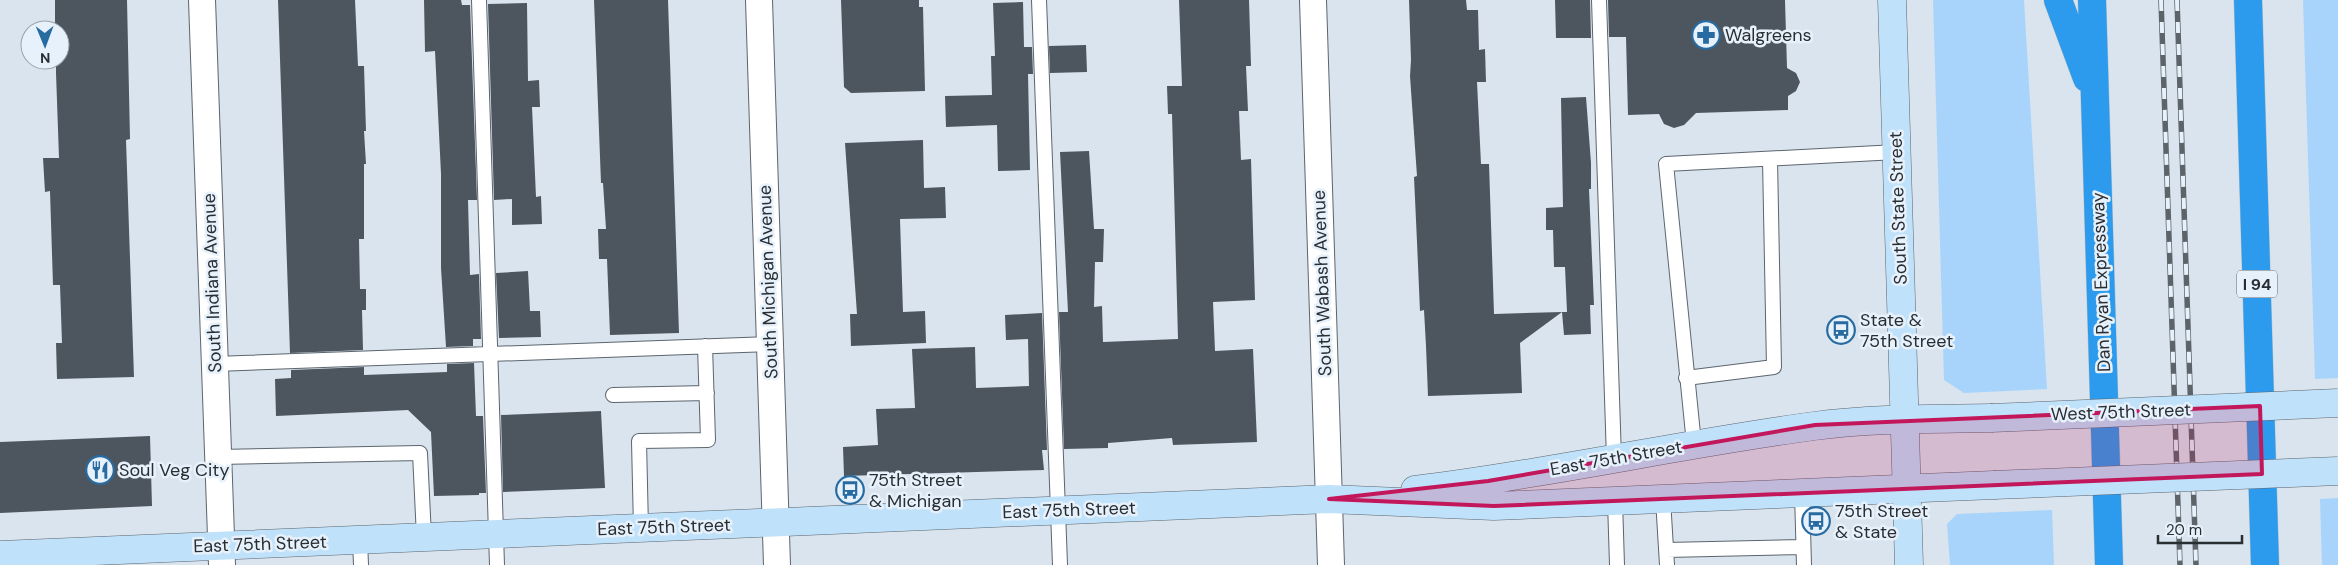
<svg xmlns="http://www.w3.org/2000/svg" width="2338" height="565" viewBox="0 0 2338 565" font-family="'DM Sans',sans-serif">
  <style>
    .green { fill: #a8d4fc }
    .building { fill: #4d565f }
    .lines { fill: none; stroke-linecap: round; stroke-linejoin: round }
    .lane-casing { stroke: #5c656e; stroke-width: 16 }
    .street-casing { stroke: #5c656e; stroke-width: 28 }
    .secondary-casing { stroke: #5c656e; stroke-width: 29 }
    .highway-casing { stroke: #c3c4c6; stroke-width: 29 }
    .lane { stroke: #fff; stroke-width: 14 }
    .street { stroke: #fff; stroke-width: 26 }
    .secondary { stroke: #c0e1fa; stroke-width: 28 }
    .highway { stroke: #2c9bed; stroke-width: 28 }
    .rail-casing { stroke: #5c6369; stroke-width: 5.5 }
    .rail { stroke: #e6f1fc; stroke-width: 4; stroke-dasharray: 11; stroke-linecap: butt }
    .secondary-bridge-casing { stroke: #5c656e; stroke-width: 29; stroke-linecap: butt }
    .secondary-bridge { stroke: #c0e1fa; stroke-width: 28 }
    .marked { fill: #c2185b; fill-opacity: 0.2; stroke: #c2185b; stroke-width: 4; stroke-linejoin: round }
    .labels { text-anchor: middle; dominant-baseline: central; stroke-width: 5; stroke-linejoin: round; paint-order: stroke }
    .shield { fill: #e6f1fc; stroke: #62686f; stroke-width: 1 }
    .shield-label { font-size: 16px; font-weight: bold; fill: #292e32 }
    .poi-label { font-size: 18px; fill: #292e32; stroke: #e6f1fc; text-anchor: start }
    .street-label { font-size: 18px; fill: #292e32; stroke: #e6f1fc }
  </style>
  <rect width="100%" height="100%" fill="#d9e4ee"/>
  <path class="green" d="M1933,0h91l23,389 -83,4 -20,-13z
    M2303,0h35v378l-23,1z
    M2338,498v67h-16l-2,-66z
    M2052,510l2,55h-104l-3,-41 10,-10z"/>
  <path class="building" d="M55,0h72l3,139 -4,1 8,237 -77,2 -1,-36h6l-2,-58h-7l-3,-94 -5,1 -2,-34h16l-3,-85v-13h4v-30h-5z
    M278,0h77l3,66h6l2,65h-2l2,33h-2v75h-5l1,50h6v21h-4l1,40 -73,3z
    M424,0h37l1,5h8l7,195h-9l2,75 9,-1 2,65h-8v7l-27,1 -5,-79v-94l-6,-123 -10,1z
    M594,0h74l11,333 -69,2 -3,-76h-8l-1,-30h8l-3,-46h-2z
    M841,0h78v7h4l2,84 -74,2 -7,-6z
    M1179,0h70l2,66h-5l2,45h-9l2,49 10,-1 4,141 -42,2 2,49 38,-2 4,93 -84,3 -1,-7 -64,5v5l-44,1 -5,-137h9l-8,-160 29,-1 5,78h10l-1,33h-8l-1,45 8,-1 1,36 75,-3 -6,-225h-4l-1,-28h15z
    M1409,0h57l1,10h11l1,40 6,-1 1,33h-9l4,82h8l5,150 68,-2 -42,31 2,50 -94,3 -2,-50 -2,-36 -4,1 -3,-69 -3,-65 3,-1 -7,-100 1,-16z
    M1555,0h35l1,38h-35z
    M1608,0h177l2,68 9,5 4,9 -4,9 -8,5v14l-92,3 -12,12 -10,3 -10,-4 -5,-10 -31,1 -2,-78h-17z
    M1023,2l1,45h8l1,27h-5l2,96 -32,1 -1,-46 -51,2 -1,-31 47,-1 -1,-39h4l-2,-53z
    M527,3l1,78 11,-1 1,27h-8l4,90 5,-1 1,28 -30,1v-26l-18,1 -6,-196z
    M1086,45l1,27 -37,1 -1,-27z
    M1586,97l5,66v26h-2l5,116h-4l1,29 -27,1 -2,-23h5l-2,-45h-11l-1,-37h-7v-22l17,-1 -2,-109z
    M923,140l1,48 21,-1 1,31 -46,1 3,93 22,-1 1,32 -75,3 -1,-32h7l-12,-171z
    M528,271l2,40h10l1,26 -42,1 -3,-65z
    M1042,313l5,137h-5l2,20 -200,6 -1,-29 35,-2 -2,-36 39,-1 -3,-59 63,-2 1,41 53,-2 -1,-47 -22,1 -1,-25z
    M474,363l2,53h7l3,77h-7v2l-45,1 -3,-64 -23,-22 -132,6 -1,-37 16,-1v-8l73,-3v8l83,-3v-8z
    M601,411l4,77 -102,4 -2,-77z
    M150,436l2,70 -152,7v-71z"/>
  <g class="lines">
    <defs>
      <path id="lane" d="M479,0l18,565
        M1039,0l21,565
        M1599,0l15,459
        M215,364l555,-20
        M1686,378l88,-11 -4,-208
        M613,395l94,-2
        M1694,444l-28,-280 231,-12
        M218,457l202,-4 4,84
        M1802,493l2,72
        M1663,499l4,66
        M1615,501l2,64
        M641,528l-2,-87 69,-1 -3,-94
        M360,540l1,25
        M1666,550l137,-3"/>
      <path id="street" d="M202,0l20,565
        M759,0l18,565
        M1313,0l18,565"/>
      <path id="secondary" d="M1892,0l17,565
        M1415,490c134,-16 265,-46 399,-64 59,-8 119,-7 177,-8
        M0,555l1329,-56 165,7 500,-21"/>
      <path id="highway" d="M2058,0l29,78
        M2092,0l17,565
        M2248,0l17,565"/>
    </defs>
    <use href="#lane" class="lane-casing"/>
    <use href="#street" class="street-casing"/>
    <use href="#secondary" class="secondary-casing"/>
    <use href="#highway" class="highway-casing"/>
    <use href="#lane" class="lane"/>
    <use href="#street" class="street"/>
    <use href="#secondary" class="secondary"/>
    <use href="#highway" class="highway"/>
    <defs>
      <path id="rail" d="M2161,0l19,565
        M2177,0l19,565"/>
    </defs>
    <use href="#rail" class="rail-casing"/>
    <use href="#rail" class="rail"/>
    <defs>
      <path id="secondary-bridge" d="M1991,418l347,-15
        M1994,485l344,-14"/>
    </defs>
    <use href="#secondary-bridge" class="secondary-bridge-casing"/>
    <use href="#secondary-bridge" class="secondary-bridge"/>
  </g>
  <path class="marked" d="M2260,406l2,68 -768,32 -165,-7 159,-18 327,-56z"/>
  <defs>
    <symbol id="pharmacy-ring" viewBox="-11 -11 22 22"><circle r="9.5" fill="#e6f1fc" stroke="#286ba1" stroke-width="1.5"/><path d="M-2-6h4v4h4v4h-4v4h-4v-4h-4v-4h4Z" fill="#286ba1"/></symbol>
    <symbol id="bus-ring" viewBox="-11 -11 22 22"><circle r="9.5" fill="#e6f1fc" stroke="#286ba1" stroke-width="1.5"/><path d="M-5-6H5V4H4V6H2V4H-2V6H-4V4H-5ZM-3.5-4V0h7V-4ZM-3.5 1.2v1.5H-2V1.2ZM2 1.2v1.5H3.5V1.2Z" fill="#286ba1"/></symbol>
    <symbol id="restaurant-ring" viewBox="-11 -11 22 22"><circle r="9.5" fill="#e6f1fc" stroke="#286ba1" stroke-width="1.5"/><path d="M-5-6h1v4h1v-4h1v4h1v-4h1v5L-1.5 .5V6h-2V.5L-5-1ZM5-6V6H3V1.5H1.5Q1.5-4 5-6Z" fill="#286ba1"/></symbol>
  </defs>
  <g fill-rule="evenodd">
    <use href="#pharmacy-ring" x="1690" y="19" width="32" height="32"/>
    <use href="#bus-ring" x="1825" y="314" width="32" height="32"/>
    <use href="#restaurant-ring" x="84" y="454" width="32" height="32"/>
    <use href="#bus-ring" x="834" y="474" width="32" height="32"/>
    <use href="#bus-ring" x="1800" y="505" width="32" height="32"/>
  </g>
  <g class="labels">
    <rect class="shield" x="2237" y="270.5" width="40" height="27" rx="4"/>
    <g class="shield-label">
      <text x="2257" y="284">I 94</text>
    </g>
    <g class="poi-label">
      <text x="1725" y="35">Walgreens</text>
      <text x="1860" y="320">State &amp;<tspan x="1860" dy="21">75th Street</tspan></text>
      <text x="119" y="470">Soul Veg City</text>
      <text x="869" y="480">75th Street<tspan x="869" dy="21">&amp; Michigan</tspan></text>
      <text x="1835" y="511">75th Street<tspan x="1835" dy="21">&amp; State</tspan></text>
    </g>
    <g class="street-label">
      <text transform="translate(1898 208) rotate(-92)">South State Street</text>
      <text transform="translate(768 282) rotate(-92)">South Michigan Avenue</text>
      <text transform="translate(2101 282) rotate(-92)">Dan Ryan Expressway</text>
      <text transform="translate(212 283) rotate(-92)">South Indiana Avenue</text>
      <text transform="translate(1322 283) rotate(-92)">South Wabash Avenue</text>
      <text transform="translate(2121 412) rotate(-2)">West 75th Street</text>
      <text transform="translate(1616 458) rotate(-10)">East 75th Street</text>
      <text transform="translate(1069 510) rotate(-2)">East 75th Street</text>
      <text transform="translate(664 527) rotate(-2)">East 75th Street</text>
      <text transform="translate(260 544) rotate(-2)">East 75th Street</text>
    </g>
  </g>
  <g transform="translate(45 45) rotate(179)"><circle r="24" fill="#e6f1fc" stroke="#9aa3ab"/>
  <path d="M0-4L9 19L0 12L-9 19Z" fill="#286ba1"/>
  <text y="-8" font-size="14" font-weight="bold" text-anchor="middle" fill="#292e32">N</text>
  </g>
  <path d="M2158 535v8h84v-8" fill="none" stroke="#292e32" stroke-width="2.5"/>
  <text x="2166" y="535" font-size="15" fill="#292e32" stroke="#e6f1fc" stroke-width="4" paint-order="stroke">20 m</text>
</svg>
